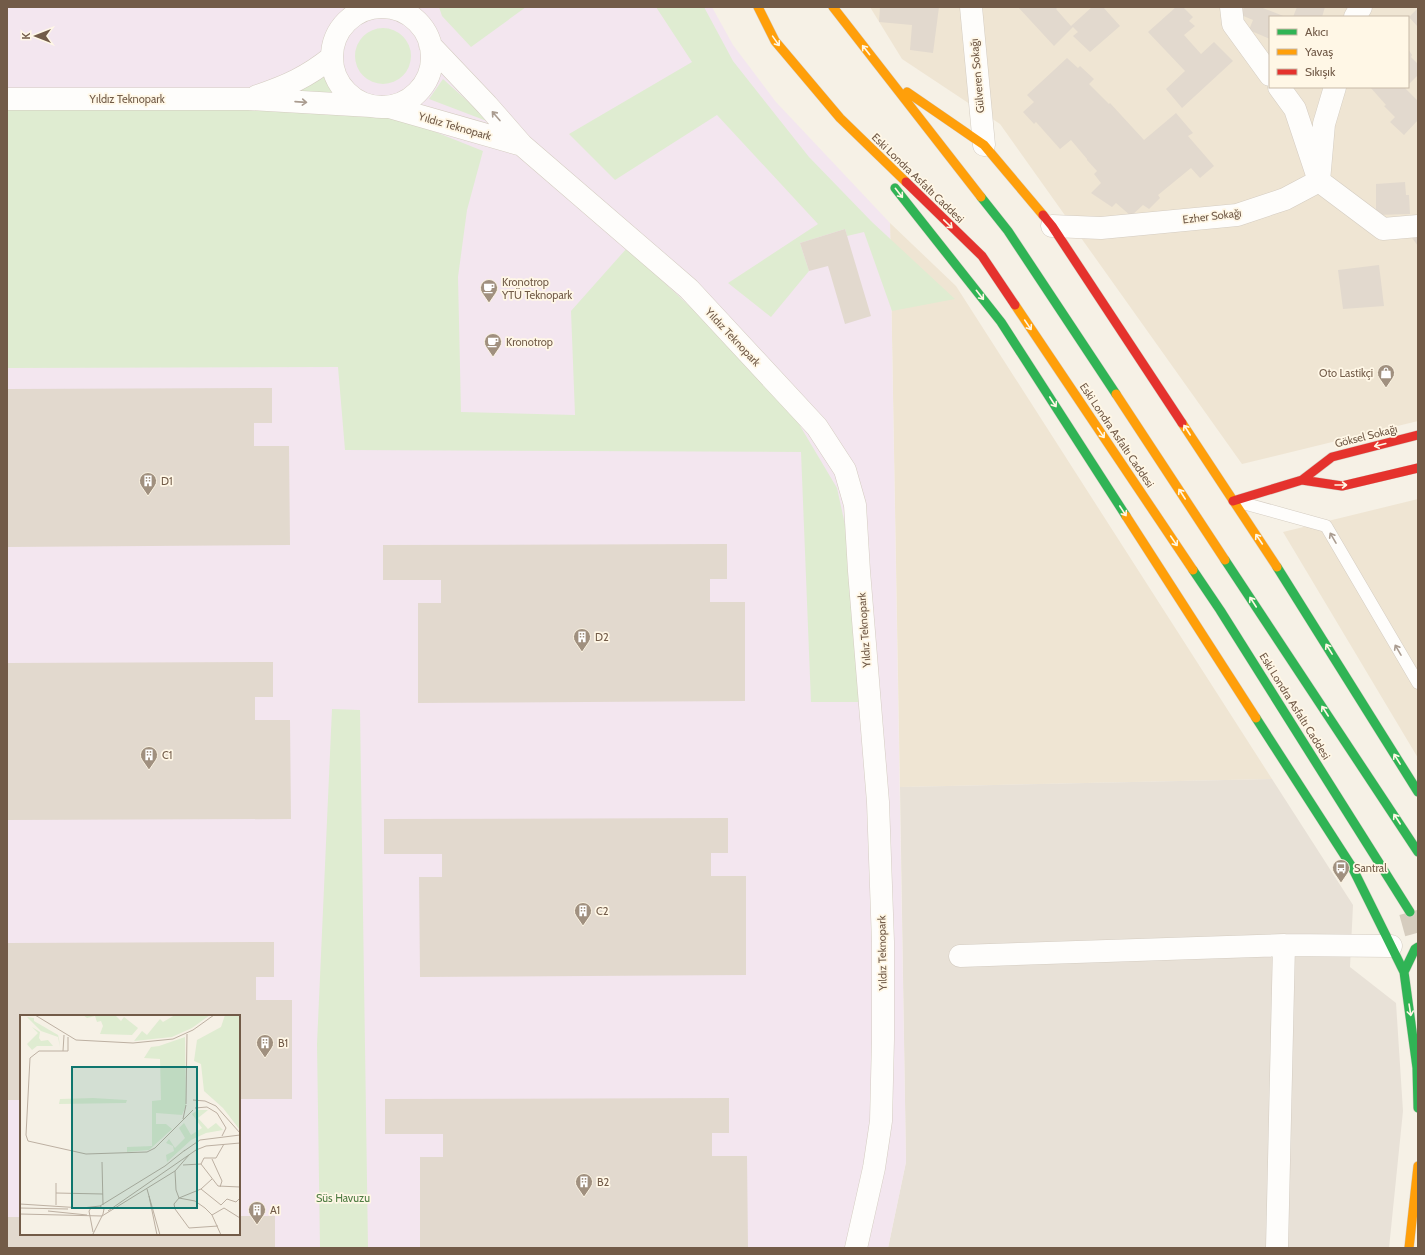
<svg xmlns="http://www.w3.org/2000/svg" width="1425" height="1255" viewBox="0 0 1425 1255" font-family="Cabin,sans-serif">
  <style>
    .residential { fill: #efe5d3; fill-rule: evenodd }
    .industrial { fill: #e8e1d7 }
    .education { fill: #f3e6ef; fill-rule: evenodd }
    .green { fill: #dfecd1 }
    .building { fill: #e2d9ce }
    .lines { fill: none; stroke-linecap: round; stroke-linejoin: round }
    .primary-tunnel { stroke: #d5ccbe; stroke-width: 22; stroke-dasharray: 22 11; stroke-linecap: butt }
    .lane-casing { stroke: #d4ccc1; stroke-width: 13 }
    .street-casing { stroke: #d4ccc1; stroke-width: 23 }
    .fast-casing { stroke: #d6cdc3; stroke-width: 10 }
    .slow-casing { stroke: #d6cdc3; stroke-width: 10 }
    .jam-casing { stroke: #d6cdc3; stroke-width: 10 }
    .lane { stroke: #fefdfb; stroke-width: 12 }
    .street { stroke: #fefdfb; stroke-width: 22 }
    .fast { stroke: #30b455; stroke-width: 9 }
    .slow { stroke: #ff9f0a; stroke-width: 9 }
    .jam { stroke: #e5322d; stroke-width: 9 }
    .oneway { stroke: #fff7e6 }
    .oneway2 { stroke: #aa9c90 }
    .labels { text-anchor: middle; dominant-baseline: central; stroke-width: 3.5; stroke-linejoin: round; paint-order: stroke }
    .street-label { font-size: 11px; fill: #725b48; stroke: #fff7e6 }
    .poi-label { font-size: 11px; fill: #725b48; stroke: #fff7e6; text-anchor: start }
    .park-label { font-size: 11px; fill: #4f7d43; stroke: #fff7e6 }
    .inset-road { fill: none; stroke: #bdb0a2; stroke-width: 1 }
    .view { fill: #0f766e; fill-opacity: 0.15; stroke: #0f766e; stroke-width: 2 }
    .inset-edge { fill: none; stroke: #725b48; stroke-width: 2 }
  </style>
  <rect width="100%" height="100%" fill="#f6f1e6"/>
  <path class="residential" d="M870,7h548v414l-176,43 -242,-340 -98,-65zM1270,17h138v70h-138z
    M890,223l66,63 316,493 -372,8z
    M1418,499v259l-135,-226z"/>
  <path class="industrial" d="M1272,779l81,126 -3,62 46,36 7,108 -14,137h-501l18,-86 -6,-375z"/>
  <path class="education" d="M7,7h705l21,38 43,57 114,121 16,939 -18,86h-881zM21,1016h218v218h-218z"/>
  <path class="green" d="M439,7h87l-55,40 -29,-31z
    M656,7h48l29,54 76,96 63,65 83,77 -63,12 -28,-79 -17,4 -2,-7 -45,14 9,28 -38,46 -43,-34 90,-59 -101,-109 -102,65 -46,-46 123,-72z
    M355 56a28 28 0 1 1 56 0a28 28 0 1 1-56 0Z
    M327,74l2,13 4,6 -46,4z
    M443,79l49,44 -63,-24z
    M7,110h317l69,5 90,36 -16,59 -9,67 3,135 114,3 -4,-104 56,-63 99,92 67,74 44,74 12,55 12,159h-50l-10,-250 -456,-2 -7,-83 -331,1z
    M332,709l28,1 8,538h-48l-3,-204z"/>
  <path class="building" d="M880,7h59l-6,46 -23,-3 2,-25 -33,-3z
    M1018,7h40l-2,2 15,17 21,-19h11l17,19 -30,26 -17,-16 5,-4 -5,-5 -19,19z
    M1176,7h7l10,10 -4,4 6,5 -11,9 17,19 13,-12 19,19 -51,47 -16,-19 19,-18 -37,-39z
    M1244,7h16l26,10h-16v22l-21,-9 4,-10 -12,-5z
    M1297,7h28l-3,10h-29z
    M1418,8v19l-9,-10z
    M1408,49l4,6 -1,2 7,7v11l-10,10z
    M1067,58l11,10 2,-2 14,13 -5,5 20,20 1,-1 34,37 32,-27 17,20 -5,3 26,30 -14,12 -9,-10 -33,27 2,3 -11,11 -6,-4 -12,11 -15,-13 -4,4 -21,-14 10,-10 -7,-9 3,-3 -10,-11v-1l-16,-19 -11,9 -24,-27 -2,2 -11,-12 11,-10 -7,-7z
    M1370,87h35v1l13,13v19l-14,15 -14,-13 5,-5 -11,-11 2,-1z
    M1405,182l1,13h3l1,19 -34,1v-31z
    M845,229l26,87 -26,8 -17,-58 -19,5 -9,-28z
    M1418,233v13l-6,-8z
    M1379,265l5,41 -41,3 -5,-39z
    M272,388v35h-18v23h35l1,99 -283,2v-158z
    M727,544v35h-17v23h35v99l-327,2v-100h23v-23h-58v-35z
    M273,662v35h-18v23h35l1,99 -284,1v-157z
    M728,818v35h-17v23h35v99l-326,2 -1,-100h23v-23h-58v-35z
    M274,942v35h-18v23h36v99h-53v-83h-218v84h-14v-157z
    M729,1098v35h-17v23h35l1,92h-328v-91h23v-23h-58v-35z
    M239,1216h36v32h-268v-31h14v17h218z"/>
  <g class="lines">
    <path class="primary-tunnel" d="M1410,912l8,29"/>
    <defs>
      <path id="lane" d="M1239,502l87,24 92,157"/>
      <path id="street" d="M971,7l13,138
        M1231,7l2,17 37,51
        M332 57a50 50 0 1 1 100 0a50 50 0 1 1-100 0Z
        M1355,17l6,-10
        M430,45l57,60 35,40 167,144 128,138 28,43 10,35 4,66 19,231 5,140v97l-2,82 -7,47 -18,80
        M1279,87l16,22 24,72 64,48 35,-3
        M257,96c30,-10 50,-19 75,-39
        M7,99h241l123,7
        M389,107l133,38
        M1052,226l49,2 136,-13 48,-16 34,-18 5,-57 11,-37
        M960,956l324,-11 107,1
        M1277,1248l7,-303"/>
      <path id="fast" d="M895,188l106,134 125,194
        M981,197l27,34 108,163
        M1225,560l193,292
        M1277,567l141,225
        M1193,570l27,40 190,302
        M1256,718l96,149 52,105
        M1418,947l-3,2 -11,23 13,96 1,40"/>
      <path id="slow" d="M758,7l17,34 65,77 66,64
        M833,7l148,190
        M907,92l77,53 59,70
        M1015,305l178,265
        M1116,394l109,166
        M1182,423l95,144
        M1126,516l130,202
        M1409,1248l9,-82"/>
      <path id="jam" d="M906,182l76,74 33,49
        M1043,215l9,11 130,197
        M1302,480l40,6 76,-18
        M1233,501l69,-21 30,-23 86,-22"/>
    </defs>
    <use href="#lane" class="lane-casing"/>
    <use href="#street" class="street-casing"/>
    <use href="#fast" class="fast-casing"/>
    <use href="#slow" class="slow-casing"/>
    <use href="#jam" class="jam-casing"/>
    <use href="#lane" class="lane"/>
    <use href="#street" class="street"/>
    <use href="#fast" class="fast"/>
    <use href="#slow" class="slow"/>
    <use href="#jam" class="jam"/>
  </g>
  <defs><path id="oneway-shaft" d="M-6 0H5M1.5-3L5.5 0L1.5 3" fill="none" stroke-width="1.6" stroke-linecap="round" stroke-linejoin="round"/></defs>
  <g class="oneway">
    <use href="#oneway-shaft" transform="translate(776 41) rotate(55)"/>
    <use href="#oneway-shaft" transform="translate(866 50) rotate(-128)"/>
    <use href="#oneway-shaft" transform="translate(899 193) rotate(52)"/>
    <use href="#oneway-shaft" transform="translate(948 224) rotate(44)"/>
    <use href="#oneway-shaft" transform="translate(980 295) rotate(52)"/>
    <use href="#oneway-shaft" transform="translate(1028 325) rotate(56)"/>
    <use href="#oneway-shaft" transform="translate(1053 402) rotate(57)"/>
    <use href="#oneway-shaft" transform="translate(1187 430) rotate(-123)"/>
    <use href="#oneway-shaft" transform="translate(1101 433) rotate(56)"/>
    <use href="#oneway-shaft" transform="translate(1380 445) rotate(166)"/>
    <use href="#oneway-shaft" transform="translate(1341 485)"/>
    <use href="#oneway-shaft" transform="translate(1182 494) rotate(-123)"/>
    <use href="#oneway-shaft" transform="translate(1123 511) rotate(57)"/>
    <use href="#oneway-shaft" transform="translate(1259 539) rotate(-124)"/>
    <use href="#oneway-shaft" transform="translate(1174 541) rotate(56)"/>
    <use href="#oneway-shaft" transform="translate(1253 602) rotate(-123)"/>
    <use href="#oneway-shaft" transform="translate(1329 649) rotate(-122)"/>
    <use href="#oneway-shaft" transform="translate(1325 711) rotate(-123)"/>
    <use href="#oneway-shaft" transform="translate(1397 759) rotate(-122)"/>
    <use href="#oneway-shaft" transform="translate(1397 819) rotate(-123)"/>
    <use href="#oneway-shaft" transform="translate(1410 1010) rotate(81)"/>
  </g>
  <g class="oneway2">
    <use href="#oneway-shaft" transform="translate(301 102) rotate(4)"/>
    <use href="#oneway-shaft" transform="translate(496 116) rotate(-131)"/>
    <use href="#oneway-shaft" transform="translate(1333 538) rotate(-120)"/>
    <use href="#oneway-shaft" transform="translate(1398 650) rotate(-120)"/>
  </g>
  <defs>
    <symbol id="cafe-pin" viewBox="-11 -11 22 30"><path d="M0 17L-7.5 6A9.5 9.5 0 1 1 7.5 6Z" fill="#a0907f" stroke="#fff7e6"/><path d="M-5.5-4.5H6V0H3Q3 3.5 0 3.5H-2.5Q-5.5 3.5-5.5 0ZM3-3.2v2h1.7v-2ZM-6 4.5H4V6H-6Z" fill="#fff"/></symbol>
    <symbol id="shop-pin" viewBox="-11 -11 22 30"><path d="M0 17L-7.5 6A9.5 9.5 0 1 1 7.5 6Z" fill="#a0907f" stroke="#fff7e6"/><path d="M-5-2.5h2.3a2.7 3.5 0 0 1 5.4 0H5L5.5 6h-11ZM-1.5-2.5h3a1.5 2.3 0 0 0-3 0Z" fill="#fff"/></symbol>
    <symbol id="building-pin" viewBox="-11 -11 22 30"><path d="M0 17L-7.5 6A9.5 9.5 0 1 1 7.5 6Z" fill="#a0907f" stroke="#fff7e6"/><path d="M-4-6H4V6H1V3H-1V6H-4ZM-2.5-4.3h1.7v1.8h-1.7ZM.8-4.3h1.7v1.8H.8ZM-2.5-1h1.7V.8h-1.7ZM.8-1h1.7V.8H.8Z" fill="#fff"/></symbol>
    <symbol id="bus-pin" viewBox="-11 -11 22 30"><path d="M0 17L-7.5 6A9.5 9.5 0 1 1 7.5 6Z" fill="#a0907f" stroke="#fff7e6"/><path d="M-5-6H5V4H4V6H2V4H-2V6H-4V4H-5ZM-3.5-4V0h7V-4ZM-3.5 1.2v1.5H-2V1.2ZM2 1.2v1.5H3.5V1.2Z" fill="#fff"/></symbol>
  </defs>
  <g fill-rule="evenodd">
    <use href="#cafe-pin" x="479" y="278" width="20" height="27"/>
    <use href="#cafe-pin" x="483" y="332" width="20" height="27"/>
    <use href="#shop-pin" x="1376" y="363" width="20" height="27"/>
    <use href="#building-pin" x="138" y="471" width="20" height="27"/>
    <use href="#building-pin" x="572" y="627" width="20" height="27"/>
    <use href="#building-pin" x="139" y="745" width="20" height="27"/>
    <use href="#bus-pin" x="1331" y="858" width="20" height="27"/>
    <use href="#building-pin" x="573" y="901" width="20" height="27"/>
    <use href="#building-pin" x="255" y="1033" width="20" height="27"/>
    <use href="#building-pin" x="574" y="1172" width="20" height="27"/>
    <use href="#building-pin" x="247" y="1200" width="20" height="27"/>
  </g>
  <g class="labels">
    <g class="street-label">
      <text transform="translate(977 76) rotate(-95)">Gülveren Sokağı</text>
      <text x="127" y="99">Yıldız Teknopark</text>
      <text transform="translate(455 126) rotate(16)">Yıldız Teknopark</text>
      <text transform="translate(918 178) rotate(44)">Eski Londra Asfaltı Caddesi</text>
      <text transform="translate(1212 216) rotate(-7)">Ezher Sokağı</text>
      <text transform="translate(733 337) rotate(47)">Yıldız Teknopark</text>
      <text transform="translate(1117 435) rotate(56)">Eski Londra Asfaltı Caddesi</text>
      <text transform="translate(1366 436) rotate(-14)">Göksel Sokağı</text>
      <text transform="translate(864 630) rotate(-94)">Yıldız Teknopark</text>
      <text transform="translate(1295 706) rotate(58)">Eski Londra Asfaltı Caddesi</text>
      <text transform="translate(882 953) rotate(-91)">Yıldız Teknopark</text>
    </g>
    <g class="poi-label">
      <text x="502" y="282">Kronotrop<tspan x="502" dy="13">YTÜ Teknopark</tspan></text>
      <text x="506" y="342">Kronotrop</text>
      <text x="1373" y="373" text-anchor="end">Oto Lastikçi</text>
      <text x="161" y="481">D1</text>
      <text x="595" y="637">D2</text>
      <text x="162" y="755">C1</text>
      <text x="1354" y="868">Santral</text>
      <text x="596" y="911">C2</text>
      <text x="278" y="1043">B1</text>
      <text x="597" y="1182">B2</text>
      <text x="270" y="1210">A1</text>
    </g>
    <g class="park-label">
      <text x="343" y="1198">Süs Havuzu</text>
    </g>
  </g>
  <g transform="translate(20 1015)">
    <rect width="220" height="220" fill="#f6f1e6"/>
    <path d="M63,0h32l6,6 3,-4 14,11 -6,7 -32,-1 3,-8 -2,-5 -4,1 -2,-6 -8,2zM155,0h35l-18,13 -20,9 -38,4 8,-10 5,4 13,-16 3,3zM205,0h14l1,6v109l-17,-22 -19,-17 -3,-27 -7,-3 3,-21 24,-13zM7,2l7,1v3l24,14 1,4 1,8 -2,-10 -17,-6zM12,12l8,5 -1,6 2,3 7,-1 5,6h-16l-5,4 -5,-6 11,-11zM165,22l1,69 -4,9 -26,-2v11h10l6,5 -23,21 -22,2v-5l25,-1v-45l9,-1 -1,-41 -16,-1 7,-11 8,-1zM40,84l33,-1 34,2 -1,3 -67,1zM178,95h10l-10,8 10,11 8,-6 7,7 -17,3 -15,7 -24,22 -1,-7 8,-4 -1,-5 -7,-3 3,-4 6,9 10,-10 -6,-10 5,-5 7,12 11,-7 -10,-14z" fill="#dfecd1"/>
    <path class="inset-road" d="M15,0l41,25 57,3 40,-4 20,-9 21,-15M48,22v14h-29l-9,7 -4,77 2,6 58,13 61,-2 8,-4 38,-38M43,36l1,-16M173,85l12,1 11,5 24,27M166,89l1,-70M175,93l12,-1 10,6 9,15 -4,8M163,104l3,-14M164,136l16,-11 40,-5M192,144l10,22 -2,6M82,147l1,43M181,149l3,-6h12l8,-14M163,150l18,-1 17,22 22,1M155,156l1,19 3,8 16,3 10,7 7,7 9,20M192,164l-11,10 -22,9 -5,6 1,5 14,19 29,-2M127,174l13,46M181,174l20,16 6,-6 9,3 4,-4M36,178l47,1M129,181l8,39M0,189l62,4 18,-2 65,-40 20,-16M36,190v-22M0,193l48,1M71,193l-2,3 4,21M28,196l39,4M88,196l88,-61 10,-4 34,-3M0,199l82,2 73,-45 14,-16M192,200l12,-7 16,10M73,219l10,-20 1,-5 -4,-3"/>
    <path class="view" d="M52,52h125v141h-125z"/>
    <rect width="220" height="220" class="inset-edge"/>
  </g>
  <rect width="1425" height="1255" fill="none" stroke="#725b48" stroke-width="16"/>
  <rect x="1269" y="16" width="140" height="72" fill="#fff7e6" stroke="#c7b9a7"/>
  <rect x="1277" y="29" width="20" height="6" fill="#30b455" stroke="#c7b9a7"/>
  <text x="1305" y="36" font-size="12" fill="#725b48">Akıcı</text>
  <rect x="1277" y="49" width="20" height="6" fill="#ff9f0a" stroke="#c7b9a7"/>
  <text x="1305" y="56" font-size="12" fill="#725b48">Yavaş</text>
  <rect x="1277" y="69" width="20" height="6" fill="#e5322d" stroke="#c7b9a7"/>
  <text x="1305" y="76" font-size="12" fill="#725b48">Sıkışık</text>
  <g transform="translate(36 36) rotate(270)" stroke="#fff7e6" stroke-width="3" paint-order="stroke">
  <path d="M0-3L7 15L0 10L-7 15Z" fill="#725b48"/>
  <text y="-6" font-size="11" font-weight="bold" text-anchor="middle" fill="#725b48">K</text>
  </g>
</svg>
